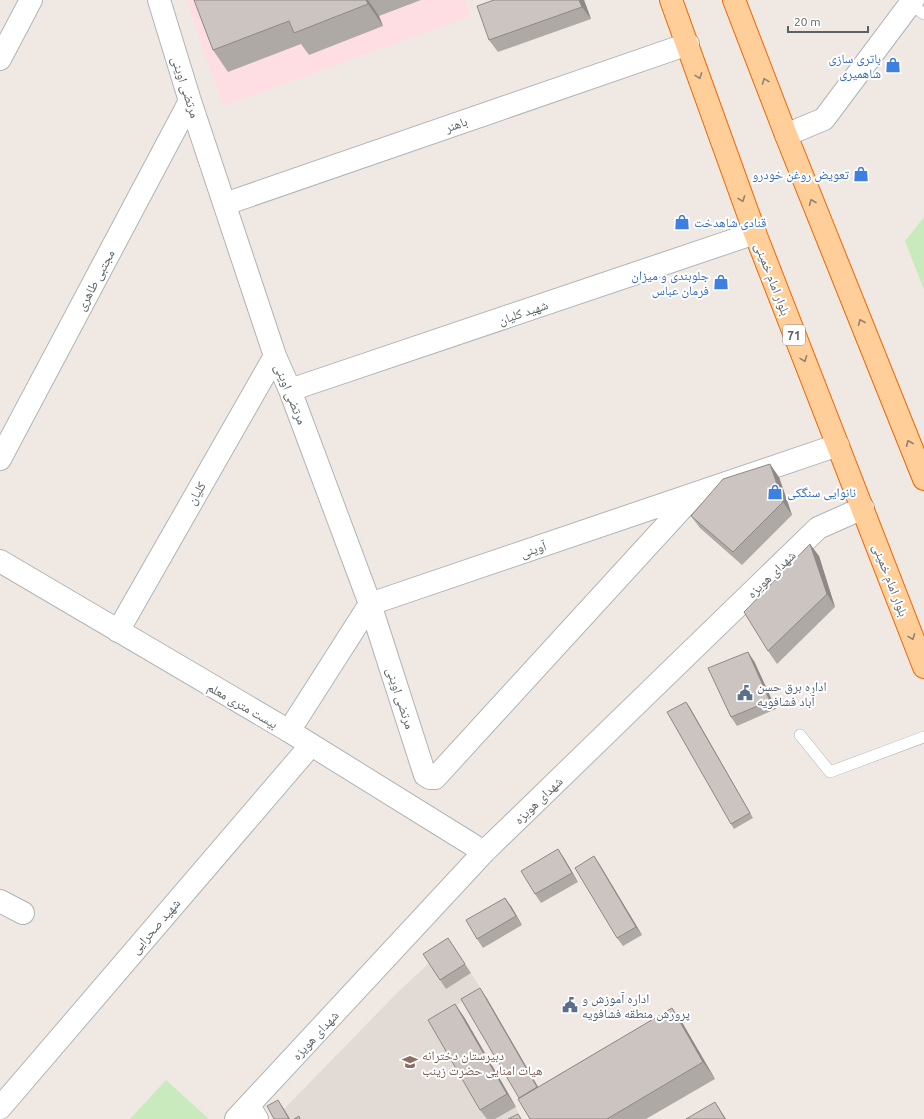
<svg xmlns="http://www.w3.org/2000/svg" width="924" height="1119" viewBox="0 0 924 1119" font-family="Ubuntu,'Noto Naskh Arabic',sans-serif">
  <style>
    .education { fill: #e2dad4 }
    .medical { fill: #fedee3 }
    .green { fill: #c9eabd }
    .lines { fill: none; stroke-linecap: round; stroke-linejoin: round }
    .service-casing { stroke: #afb4b7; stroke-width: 12 }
    .minor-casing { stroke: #afb4b7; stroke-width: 24 }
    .tertiary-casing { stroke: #afb4b7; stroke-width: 24 }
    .trunk-casing { stroke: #f26500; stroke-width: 24 }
    .service { stroke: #fff; stroke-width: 11 }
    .minor { stroke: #fff; stroke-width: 22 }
    .tertiary { stroke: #fff; stroke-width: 22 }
    .trunk { stroke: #ffce99; stroke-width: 22 }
    .wall { fill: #afa9a5 }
    .shaded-wall { fill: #8e8986 }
    .building { fill: #cbc4c0; stroke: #8e8986 }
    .oneway { stroke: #8c8275 }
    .labels { text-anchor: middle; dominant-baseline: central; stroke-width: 4; stroke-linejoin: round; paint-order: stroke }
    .shield { fill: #fff; stroke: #8c9193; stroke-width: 1 }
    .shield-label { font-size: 12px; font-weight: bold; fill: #5b6265 }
    .shop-label { font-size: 13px; fill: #366cbe; stroke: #fff; text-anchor: end }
    .street-label { font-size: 13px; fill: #5b6265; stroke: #fff }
    .service-label { font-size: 13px; fill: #4e5e75; stroke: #fff; text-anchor: start }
    .education-label { font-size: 13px; fill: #785e54; stroke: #fff; text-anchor: start }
  </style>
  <rect width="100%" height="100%" fill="#f0e9e3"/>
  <path class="education" d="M454,947l27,42 -24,16 65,114h-247l-2,-4 11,-6 113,-116 32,-30z"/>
  <path class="medical" d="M186,0h279l6,16 -248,90z"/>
  <path class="green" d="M924,217v73l-19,-49z
    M166,1080l43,39h-79z"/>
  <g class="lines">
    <defs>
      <path id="service" d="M910,4l14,10
        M800,735l30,37 94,-35"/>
      <path id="minor" d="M159,0l31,101 85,255 15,34 80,214 55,171 5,3h5l260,-284
        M0,59l31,-59
        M225,204l463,-160
        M290,390l465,-157
        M0,459l190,-358
        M118,631l157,-275
        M289,731l81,-127 468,-159
        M0,901l23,12
        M249,1106l8,13
        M0,1108l311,-363"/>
      <path id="tertiary" d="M786,135l38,-16 89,-119
        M0,561l289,170 195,121
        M236,1119l248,-267 334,-324 45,-20"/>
      <path id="trunk" d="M671,0l84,233 169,434
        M734,0l52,135 138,344"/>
    </defs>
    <use href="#service" class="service-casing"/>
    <use href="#minor" class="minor-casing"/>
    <use href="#tertiary" class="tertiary-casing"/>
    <use href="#trunk" class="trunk-casing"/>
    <use href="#service" class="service"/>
    <use href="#minor" class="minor"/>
    <use href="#tertiary" class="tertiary"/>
    <use href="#trunk" class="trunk"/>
  </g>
  <path class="wall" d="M194,0h227l-42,16 4,10 -74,29 -8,-11 -73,28 -15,-22z
    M494,0h90l7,19 -93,33 -9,-12z
    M779,477l13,38 -50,50 -42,-37 -9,-12z
    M819,556l16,51 -58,57 -9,-13z
    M754,661l22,48 -39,17 -6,-9z
    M689,706l64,112 -19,11 -3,-5z
    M564,858l14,24 -37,21 -6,-9z
    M600,865l42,70 -19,11 -6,-8z
    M511,906l11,19 -39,23 -6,-9z
    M448,938l23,35 -25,16 -6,-9z
    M486,997l52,90 134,-79 11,16 32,55 -69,40h-116l-11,-21z
    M464,1017l52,90 -21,12h-8l-7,-9z"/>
  <path class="shaded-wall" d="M366,0h2l11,16 4,10 -15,-22z
    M579,0h5l7,19 -9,-12z
    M770,464l9,13 13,38 -9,-13z
    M810,544l9,12 16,51 -8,-13z
    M748,652l6,9 22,48 -6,-8z
    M686,702l3,4 64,112 -3,-5z
    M558,849l6,9 14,24 -6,-9z
    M594,856l6,9 42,70 -6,-8z
    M505,898l6,8 11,19 -6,-9z
    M480,988l6,9 62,107 -6,-9z
    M455,1004l9,13 52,90 -9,-13z
    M672,1008l11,16 32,55 -12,-17z
    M278,1100l6,9 6,10h-1z
    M715,1102l11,17h-1z"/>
  <path class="building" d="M194,0h172l2,4 -74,29 -5,-12 -76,29z
    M494,0h85l3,7 -93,33 -12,-34z
    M770,464l13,38 -50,50 -42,-36 32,-37z
    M810,544l17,50 -59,57 -24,-39z
    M748,652l22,49 -39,16 -23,-49z
    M686,702l64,111 -19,11 -64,-112z
    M558,849l14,24 -37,21 -14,-23z
    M594,856l42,71 -19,11 -42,-70z
    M505,898l11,18 -39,23 -11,-19z
    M448,938l17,26 -25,16 -17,-26z
    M480,988l57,99 -18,11 -58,-99z
    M455,1004l52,90 -27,16 -52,-90z
    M672,1008l31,54 -96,57h-77l-12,-20z
    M278,1100l11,19h-15l-7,-13z
    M715,1102l10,17h-39z
    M518,1114l3,5h-13z
    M299,1116l1,3h-6z"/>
  <defs><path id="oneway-chevron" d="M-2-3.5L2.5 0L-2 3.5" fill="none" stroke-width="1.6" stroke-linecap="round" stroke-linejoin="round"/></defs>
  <g class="oneway">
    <use href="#oneway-chevron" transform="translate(699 76) rotate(70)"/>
    <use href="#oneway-chevron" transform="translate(765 81) rotate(-111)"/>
    <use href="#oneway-chevron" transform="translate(742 199) rotate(70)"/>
    <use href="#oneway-chevron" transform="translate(812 202) rotate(-112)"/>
    <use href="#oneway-chevron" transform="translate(861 322) rotate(-112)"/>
    <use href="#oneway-chevron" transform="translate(804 359) rotate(69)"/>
    <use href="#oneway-chevron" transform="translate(909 443) rotate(-112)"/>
    <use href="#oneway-chevron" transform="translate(912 637) rotate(69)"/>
  </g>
  <defs>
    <symbol id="shop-bare" viewBox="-9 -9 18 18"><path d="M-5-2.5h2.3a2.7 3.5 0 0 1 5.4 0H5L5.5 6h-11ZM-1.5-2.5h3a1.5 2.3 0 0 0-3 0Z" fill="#3f7fe0" stroke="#fff" stroke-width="2.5" paint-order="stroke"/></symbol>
    <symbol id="civic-bare" viewBox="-9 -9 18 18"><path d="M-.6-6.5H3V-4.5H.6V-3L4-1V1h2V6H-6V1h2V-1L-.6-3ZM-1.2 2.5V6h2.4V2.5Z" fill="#5c6f8a" stroke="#fff" stroke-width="2.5" paint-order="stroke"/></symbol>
    <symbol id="school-bare" viewBox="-9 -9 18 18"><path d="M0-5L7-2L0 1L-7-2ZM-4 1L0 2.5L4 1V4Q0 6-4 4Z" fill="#8d6e63" stroke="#fff" stroke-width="2.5" paint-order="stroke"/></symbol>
  </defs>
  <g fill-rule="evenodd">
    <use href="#shop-bare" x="882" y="54" width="22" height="22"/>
    <use href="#shop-bare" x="850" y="163" width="22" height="22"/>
    <use href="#shop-bare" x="671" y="211" width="22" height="22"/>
    <use href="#shop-bare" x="710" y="271" width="22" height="22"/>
    <use href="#shop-bare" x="764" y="481" width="22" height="22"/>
    <use href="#civic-bare" x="734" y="682" width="22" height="22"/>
    <use href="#civic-bare" x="559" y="994" width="22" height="22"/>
    <use href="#school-bare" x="399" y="1051" width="22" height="22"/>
  </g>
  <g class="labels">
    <rect class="shield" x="783" y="325" width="22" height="20" rx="3"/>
    <g class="shield-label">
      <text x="794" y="335">71</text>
    </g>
    <g class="shop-label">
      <text x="881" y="58">باتری سازی<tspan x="881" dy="15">شاهمیری</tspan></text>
      <text x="849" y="174">تعویض روغن خودرو</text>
      <text x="694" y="222" text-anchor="start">قنادی شاهدخت</text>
      <text x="709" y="275">جلوبندی و میزان<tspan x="709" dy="15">فرمان عباس</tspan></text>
      <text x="787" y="492" text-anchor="start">نانوایی سنگکی</text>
    </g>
    <g class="street-label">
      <text transform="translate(186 87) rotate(72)">مرتضی اوینی</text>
      <text transform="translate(456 124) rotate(-19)">باهنر</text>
      <text transform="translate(773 279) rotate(69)">بلوار امام خمینی</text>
      <text transform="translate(95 280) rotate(-62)">مجتبی طاهری</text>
      <text transform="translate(523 312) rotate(-19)">شهید کلیان</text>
      <text transform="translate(291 394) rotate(68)">مرتضی اوینی</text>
      <text transform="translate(196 493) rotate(-60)">کلیان</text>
      <text transform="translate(533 549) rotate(-19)">آوینی</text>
      <text transform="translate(771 574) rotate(-44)">شهدای هویزه</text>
      <text transform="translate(891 580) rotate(69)">بلوار امام خمینی</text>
      <text transform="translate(401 698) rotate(72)">مرتضی اوینی</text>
      <text transform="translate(243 705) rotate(30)">بیست متری معلم</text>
      <text transform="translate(538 800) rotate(-44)">شهدای هویزه</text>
      <text transform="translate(155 926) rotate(-49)">شهید صحرایی</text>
      <text transform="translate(315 1035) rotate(-47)">شهدای هویزه</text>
    </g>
    <g class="service-label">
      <text x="757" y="686">اداره برق حسن<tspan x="757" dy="15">آباد فشافویه</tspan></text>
      <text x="582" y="998">اداره آموزش و<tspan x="582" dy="15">پرورش منطقه فشافویه</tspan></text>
    </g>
    <g class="education-label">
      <text x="422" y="1055">دبیرستان دخترانه<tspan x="422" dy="15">هیات امنایی حضرت زینب</tspan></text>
    </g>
  </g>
  <path d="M788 26v6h80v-6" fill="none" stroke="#5b6265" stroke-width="2"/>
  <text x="794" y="26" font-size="12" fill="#5b6265" stroke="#ffffff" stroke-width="3" paint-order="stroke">20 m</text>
</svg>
